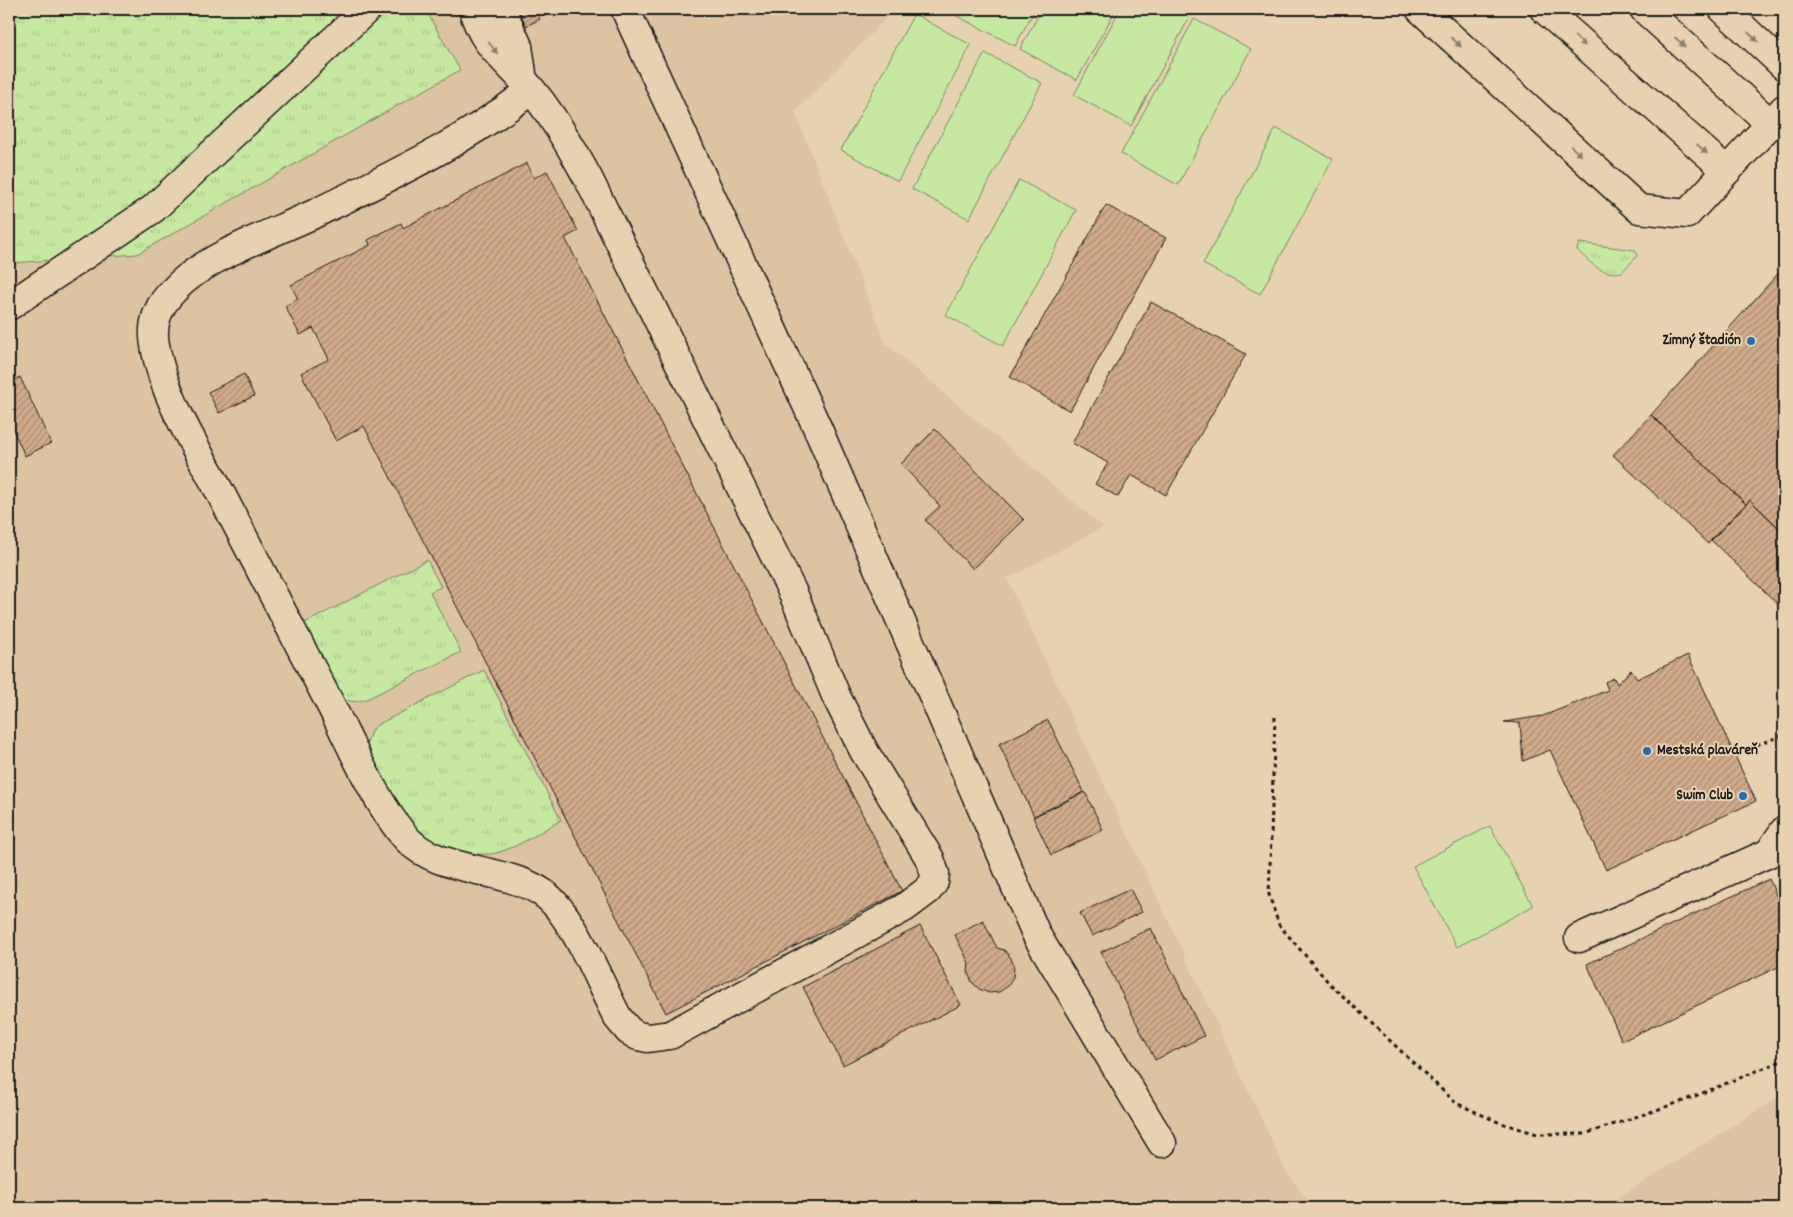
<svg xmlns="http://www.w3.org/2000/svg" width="1793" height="1217" viewBox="0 0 1793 1217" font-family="Dekko,sans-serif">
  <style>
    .built { fill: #dcc3a2 }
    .grass { fill: url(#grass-tufts); stroke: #71825e }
    .pitch { fill: #c6e8a1; stroke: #71825e }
    .building { fill: url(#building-hatch); stroke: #1c1c1c }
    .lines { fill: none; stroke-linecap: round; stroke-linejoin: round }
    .minor-casing { stroke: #1c1c1c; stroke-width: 31 }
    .path { stroke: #1c1c1c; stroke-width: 3; stroke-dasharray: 4 4; stroke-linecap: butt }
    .minor { stroke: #e6d2b0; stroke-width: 28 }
    .oneway { fill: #8b806d }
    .poi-dot { fill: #1f6fb2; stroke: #e6d2b0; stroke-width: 2 }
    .labels { text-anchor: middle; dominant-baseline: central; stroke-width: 4; stroke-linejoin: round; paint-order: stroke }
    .poi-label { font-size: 15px; font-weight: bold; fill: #1c1c1c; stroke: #e6d2b0; text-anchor: end }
  </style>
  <defs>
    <pattern id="grass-tufts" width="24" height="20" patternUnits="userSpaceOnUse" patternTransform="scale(1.25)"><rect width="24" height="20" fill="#c6e8a1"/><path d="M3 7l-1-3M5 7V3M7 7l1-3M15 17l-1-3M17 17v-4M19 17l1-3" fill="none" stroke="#aac68a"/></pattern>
    <pattern id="building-hatch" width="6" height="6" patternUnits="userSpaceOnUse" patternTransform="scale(1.25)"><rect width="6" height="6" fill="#d1ab8b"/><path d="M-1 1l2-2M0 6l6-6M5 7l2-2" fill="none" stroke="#a98a71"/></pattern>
  </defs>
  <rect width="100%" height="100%" fill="#e6d2b0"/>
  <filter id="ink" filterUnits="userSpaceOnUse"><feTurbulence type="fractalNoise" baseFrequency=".02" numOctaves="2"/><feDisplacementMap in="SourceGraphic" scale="10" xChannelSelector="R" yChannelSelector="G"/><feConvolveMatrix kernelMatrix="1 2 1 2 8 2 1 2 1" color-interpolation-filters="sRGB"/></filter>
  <g filter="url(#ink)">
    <path class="built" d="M9,9h886l-100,103 91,232 217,183 -96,52 280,594 27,35h-1305z
      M1784,1094v114h-183z"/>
    <path class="grass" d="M9,9h416l35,61 -323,184 -125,9 -3,-6z
      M1579,243l56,7 2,6 -15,16c-21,4 -31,-9 -45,-22z
      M427,560l14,27 -11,5 31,60 -92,46c-11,4 -18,5 -29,0l-41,-72z
      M484,670l77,150c-21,12 -42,27 -65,33 -13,3 -25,0 -38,-3 -12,-3 -25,-7 -35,-15 -24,-19 -46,-61 -57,-89l5,-15 6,-6z"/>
    <path class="pitch" d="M961,9h74l-20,37 -58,-30z
      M1042,9h74l-39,71 -57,-31z
      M1120,9h74l-63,117 -57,-31z
      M914,14l57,31 -73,136 -57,-31z
      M1194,19l57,30 -73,136 -57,-31z
      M985,53l57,30 -73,136 -57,-30z
      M1276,128l57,31 -73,135 -57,-30z
      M1019,180l57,30 -73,136 -57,-31z
      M1490,826l43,80 -76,41 -44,-81z"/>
    <path class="building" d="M518,9h17l5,10 -14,7z
      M527,163l7,15 13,-7 31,60 -13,7 337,653 -236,122 -302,-587 -28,15 -35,-68 28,-14 -16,-31 -13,7 -15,-29 13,-7 -7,-14 79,-40 -2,-5 33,-17 2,5z
      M1106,205l60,33 -96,173 -60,-34z
      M1784,267v266l-34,-33 -4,4 -95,-89z
      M1151,302l95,52 -80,141 -35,-20 -13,22 -23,-13 13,-21 -36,-20z
      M244,374l10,22 -35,17 -11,-21z
      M20,377l31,66 -26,13 -16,-35v-39z
      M1651,415l95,89 -38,40 -95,-89z
      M935,429l89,91 -51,49 -48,-49 15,-14 -39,-42z
      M1750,500l34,33v77l-73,-70z
      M1688,655l68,146 -150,69 -56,-120 -27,11 -3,-38 -16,-1 39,-6 65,-26 -3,-8 9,-4 3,6 14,-14 6,9z
      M1048,720l36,72 -50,24 -35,-72z
      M1085,792l18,38 -52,25 -18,-38z
      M1769,879l15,33v52l-162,77 -35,-77z
      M1130,889l12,23 -50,24 -12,-23z
      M983,920l14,28 7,2 7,8 3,10 -1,9 -5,9 -9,6 -10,1 -10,-4 -7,-7 -4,-10 1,-9 -14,-28z
      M920,926l41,79 -118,60 -40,-78z
      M1151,928l53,108 -49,24 -54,-108z"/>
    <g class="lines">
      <defs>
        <path id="minor" d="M473,9c9,34 29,47 50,71 27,30 47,65 66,100l203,411 45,107 27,53 66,108 5,15 -1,8 -6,8 -24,18 -234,127 -22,3 -10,-2 -9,-5 -11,-13c-19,-35 -44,-103 -75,-125 -36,-25 -105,-21 -135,-53 -32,-34 -59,-101 -82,-144 -34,-66 -69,-133 -104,-200 -24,-45 -59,-100 -67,-151 -4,-21 3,-39 18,-54 31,-35 102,-58 145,-79 74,-36 148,-71 213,-122
          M501,9l17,37 5,34
          M625,9l192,418 220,509 125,207
          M1420,9l219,200 48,5 97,-105
          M1544,9l183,162
          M1644,9l127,115
          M1723,9l61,57
          M9,306l144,-97 214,-200
          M1579,938l190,-85 15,-22"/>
      </defs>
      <use href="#minor" class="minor-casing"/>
      <path class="path" d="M1275,717l-6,178 10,30 51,59 126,119 42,19 39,12h48l98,-33 101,-41
        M1734,753l50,-18"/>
      <use href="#minor" class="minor"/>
    </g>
    <defs><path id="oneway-solid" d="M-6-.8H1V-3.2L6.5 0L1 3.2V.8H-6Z" transform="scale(1.25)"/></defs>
    <g class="oneway">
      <use href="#oneway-solid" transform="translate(1753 37) rotate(43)"/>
      <use href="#oneway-solid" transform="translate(1580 41) rotate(42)"/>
      <use href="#oneway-solid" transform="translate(1456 42) rotate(42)"/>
      <use href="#oneway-solid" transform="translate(1680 42) rotate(42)"/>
      <use href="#oneway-solid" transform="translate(493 48) rotate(53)"/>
      <use href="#oneway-solid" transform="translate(1702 149) rotate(42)"/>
      <use href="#oneway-solid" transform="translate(1576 151) rotate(42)"/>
    </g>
  </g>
  <g class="poi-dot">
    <circle cx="1751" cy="341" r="5"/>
    <circle cx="1647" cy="751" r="5"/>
    <circle cx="1743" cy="796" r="5"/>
  </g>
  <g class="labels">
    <g class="poi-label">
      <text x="1741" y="341">Zimný štadión</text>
      <text x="1657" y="751" text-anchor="start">Mestská plaváreň</text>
      <text x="1733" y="796">Swim Club</text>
    </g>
  </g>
  <rect width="1793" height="1217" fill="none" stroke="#e6d2b0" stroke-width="30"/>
  <rect x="15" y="15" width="1763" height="1187" fill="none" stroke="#1c1c1c" stroke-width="2" filter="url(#ink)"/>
</svg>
